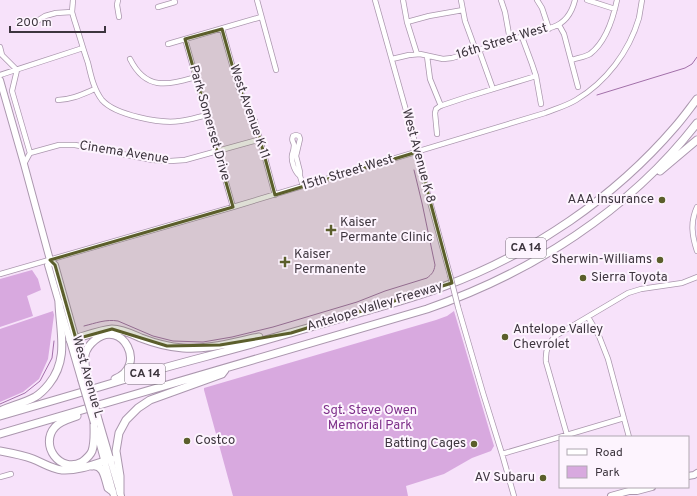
<svg xmlns="http://www.w3.org/2000/svg" width="697" height="496" viewBox="0 0 697 496" font-family="Overpass,sans-serif">
  <style>
    .green { fill: #d8a9df }
    .lines { fill: none; stroke-linecap: round; stroke-linejoin: round }
    .stream { stroke: #a270a9; stroke-width: 1 }
    .minor-casing { stroke: #ab97ae; stroke-width: 6 }
    .major-casing { stroke: #ab97ae; stroke-width: 8 }
    .highway-casing { stroke: #ab97ae; stroke-width: 9 }
    .minor { stroke: #fff; stroke-width: 4.5 }
    .major { stroke: #fff; stroke-width: 6 }
    .highway { stroke: #fff; stroke-width: 7 }
    .minor-bridge-casing { stroke: #ab97ae; stroke-width: 6; stroke-linecap: butt }
    .major-bridge-casing { stroke: #ab97ae; stroke-width: 8; stroke-linecap: butt }
    .minor-bridge { stroke: #fff; stroke-width: 4.5 }
    .major-bridge { stroke: #fff; stroke-width: 6 }
    .marked { fill: #5b5e2b; fill-opacity: 0.2; stroke: #5b5e2b; stroke-width: 3; stroke-linejoin: round }
    .poi-dot { fill: #5b5e2b; stroke: #fdf4fe; stroke-width: 1.5 }
    .labels { text-anchor: middle; dominant-baseline: central; stroke-width: 4; stroke-linejoin: round; paint-order: stroke }
    .shield { fill: #fdf4fe; stroke: #776e78; stroke-width: 1 }
    .shield-label { font-size: 12px; font-weight: bold; fill: #3d353e }
    .street-label { font-size: 13px; fill: #3d353e; stroke: #fdf4fe }
    .poi-label { font-size: 13px; fill: #3d353e; stroke: #fdf4fe; text-anchor: start }
    .park-label { font-size: 13px; fill: #7d2e89; stroke: #fdf4fe }
  </style>
  <rect width="100%" height="100%" fill="#f7e2fa"/>
  <path class="green" d="M32,270l6,9 3,11 -14,6 6,20 -33,11v-48z
    M53,311l1,4 -6,44 -9,20 -16,13 -23,10v-73z
    M454,311l40,135 -3,5 -19,7 -28,16 -38,12 2,10h-175l-29,-106v-2l232,-68 11,-4z"/>
  <g class="lines">
    <path class="stream" d="M597,95l88,-27 7,-4 5,-7
      M84,326c12,-3 22,-7 34,-5l35,15 20,5 30,1 29,-5 41,-10 84,-25 28,-11 42,-13c5,-4 7,-6 8,-13l-13,-62 -8,-33
      M0,404l25,-11 15,-12 12,-23 2,-17"/>
    <defs>
      <path id="minor" d="M73,0l-1,12 2,7c5,15 9,30 14,44 3,13 6,27 14,37 13,15 59,24 78,21 9,-1 18,-4 27,-6
        M118,0l-1,5 2,12
        M257,0l19,70
        M375,0l41,146 2,12 32,117
        M403,0l4,22 10,32
        M461,0l4,21 11,30
        M501,0l4,12 5,28
        M537,0l5,8 7,21
        M587,0l28,9
        M158,7l17,-5 -1,-2
        M407,22l22,-6 34,-6
        M34,23l11,-7 11,-3 16,-1
        M559,25l5,9 14,53
        M222,29l16,57c4,12 12,23 17,35l20,74
        M522,37l10,27 4,12 5,28
        M185,39l48,168
        M168,44l93,-27
        M0,47l2,8 15,15 -5,21 18,62 -6,11
        M479,50l14,39
        M427,56l3,23 11,27
        M130,59c16,32 37,26 66,18
        M392,59l17,-4 11,-1 23,5 9,-1 101,-31c12,-4 19,-15 22,-27
        M572,60c5,-2 13,-3 18,-6 16,-12 23,-35 27,-54
        M0,75l83,-27
        M58,100c13,0 25,-6 37,-11
        M437,134l-2,-21 1,-4 4,-3 27,-9 69,-21
        M30,153l29,-8h16l78,15 17,1 15,-1 76,-21
        M300,176c-5,-4 -9,-14 -8,-21 1,-3 2,-7 2,-10 -1,-5 -3,-4 -1,-9l3,-1 3,1 1,3 -4,17 4,16v4l3,10
        M697,207c-7,15 -5,29 0,44
        M0,274l233,-67 312,-94c10,-4 21,-7 31,-13 30,-18 53,-48 63,-82 1,-6 2,-12 3,-18
        M458,307l25,86 19,61 12,42
        M588,317l11,19 9,23 21,78
        M567,435l-21,-73c-1,-11 2,-20 11,-27l71,-42 13,-4 41,-6 15,-6
        M560,437l64,-19
        M502,454l58,-17
        M0,477l11,-3"/>
      <path id="major" d="M0,80l24,84 26,96 5,5 28,100
        M50,260l-2,5 33,114
        M99,421l22,75
        M96,430l18,66
        M688,476l6,-1 3,-2
        M611,496l18,-5h8l15,-4"/>
      <path id="highway" d="M660,171l37,-31
        M70,340c12,-3 30,-10 42,-11 10,0 20,5 29,9 13,5 27,9 42,10 25,2 51,-6 76,-11
        M87,377c-1,-7 -3,-15 -2,-22 1,-6 5,-11 10,-15 27,-22 53,26 20,39
        M0,411c11,-5 24,-8 35,-14 5,-3 10,-8 14,-13 20,-25 11,-52 10,-81
        M0,416c45,-13 90,-26 136,-40 36,-11 73,-20 109,-30 41,-12 81,-23 121,-35 27,-8 53,-15 79,-25 88,-33 169,-88 230,-159 8,-9 15,-19 22,-28
        M77,416c-8,3 -17,5 -22,11 -16,18 5,47 27,35 4,-3 8,-6 10,-11 3,-9 2,-19 2,-28
        M0,434l427,-125c104,-36 202,-98 270,-186
        M0,451c11,2 22,4 33,8 10,4 19,10 29,11 16,1 33,-6 49,-11
        M92,466c12,-2 13,13 16,22l4,3
        M120,492v-16l-4,-25 3,-18 7,-13 12,-12 12,-8 72,-26 3,-4"/>
    </defs>
    <use href="#minor" class="minor-casing"/>
    <use href="#major" class="major-casing"/>
    <use href="#highway" class="highway-casing"/>
    <use href="#minor" class="minor"/>
    <use href="#major" class="major"/>
    <use href="#highway" class="highway"/>
    <defs>
      <path id="minor-bridge" d="M450,275l8,32"/>
      <path id="major-bridge" d="M87,377l12,44
        M81,379l13,44"/>
    </defs>
    <use href="#minor-bridge" class="minor-bridge-casing"/>
    <use href="#major-bridge" class="major-bridge-casing"/>
    <use href="#minor-bridge" class="minor-bridge"/>
    <use href="#major-bridge" class="major-bridge"/>
  </g>
  <path class="marked" d="M222,29l16,57 17,35 20,74 142,-43 35,131 -161,50 -71,12 -53,1 -55,-17 -36,10 -21,-74 -5,-5 183,-53 -48,-168z"/>
  <g class="poi-dot">
    <circle cx="662" cy="200" r="4"/>
    <path d="M329 224h4v4h4v4h-4v4h-4v-4h-4v-4h4z"/>
    <circle cx="660" cy="260" r="4"/>
    <path d="M283 256h4v4h4v4h-4v4h-4v-4h-4v-4h4z"/>
    <circle cx="583" cy="278" r="4"/>
    <circle cx="505" cy="337" r="4"/>
    <circle cx="187" cy="441" r="4"/>
    <circle cx="474" cy="444" r="4"/>
    <circle cx="543" cy="478" r="4"/>
  </g>
  <g class="labels">
    <g class="shield">
      <rect x="506" y="238" width="40" height="20" rx="3"/>
      <rect x="125" y="364" width="40" height="20" rx="3"/>
    </g>
    <g class="shield-label">
      <text x="526" y="248">CA 14</text>
      <text x="145" y="374">CA 14</text>
    </g>
    <g class="street-label">
      <text transform="translate(502 42) rotate(-17)">16th Street West</text>
      <text transform="translate(249 112) rotate(71)">West Avenue K 11</text>
      <text transform="translate(209 123) rotate(74)">Park Somerset Drive</text>
      <text transform="translate(124 153) rotate(9)">Cinema Avenue</text>
      <text transform="translate(418 156) rotate(75)">West Avenue K 8</text>
      <text transform="translate(348 173) rotate(-17)">15th Street West</text>
      <text transform="translate(375 307) rotate(-17)">Antelope Valley Freeway</text>
      <text transform="translate(87 377) rotate(74)">West Avenue L</text>
    </g>
    <g class="poi-label">
      <text x="654" y="200" text-anchor="end">AAA Insurance</text>
      <text x="340" y="223">Kaiser<tspan x="340" dy="15">Permante Clinic</tspan></text>
      <text x="294" y="255">Kaiser<tspan x="294" dy="15">Permanente</tspan></text>
      <text x="652" y="260" text-anchor="end">Sherwin-Williams</text>
      <text x="591" y="278">Sierra Toyota</text>
      <text x="513" y="330">Antelope Valley<tspan x="513" dy="15">Chevrolet</tspan></text>
      <text x="195" y="441">Costco</text>
      <text x="466" y="444" text-anchor="end">Batting Cages</text>
      <text x="535" y="478" text-anchor="end">AV Subaru</text>
    </g>
    <g class="park-label">
      <text x="370" y="411">Sgt. Steve Owen<tspan x="370" dy="15">Memorial Park</tspan></text>
    </g>
  </g>
  <rect x="559" y="436" width="130" height="52" fill="#fdf4fe" stroke="#b0a8b1"/>
  <rect x="567" y="449" width="20" height="6" fill="#ffffff" stroke="#b0a8b1"/>
  <text x="595" y="456" font-size="12" fill="#3d353e">Road</text>
  <rect x="567" y="466" width="20" height="12" fill="#d8a9df" stroke="#b0a8b1"/>
  <text x="595" y="476" font-size="12" fill="#3d353e">Park</text>
  <path d="M10 26v6h95v-6" fill="none" stroke="#3d353e" stroke-width="2"/>
  <text x="16" y="26" font-size="12" fill="#3d353e" stroke="#fdf4fe" stroke-width="3" paint-order="stroke">200 m</text>
</svg>
